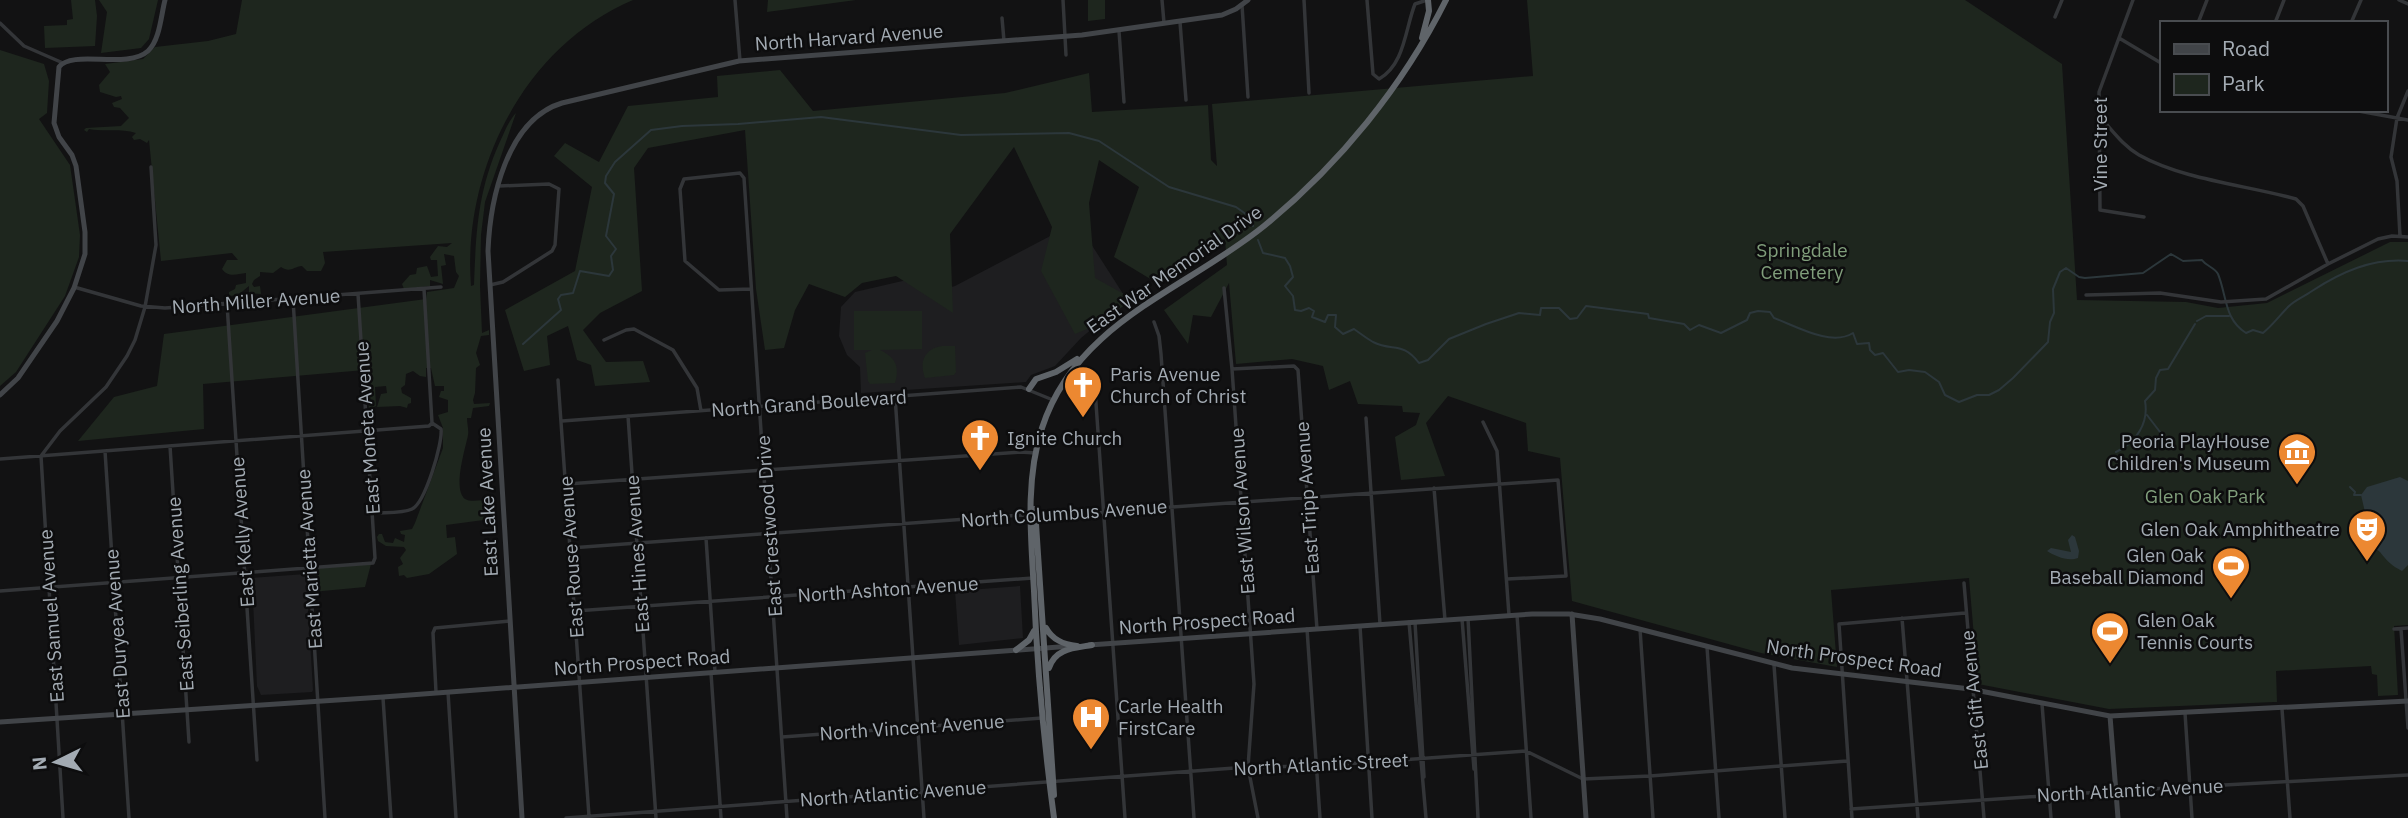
<svg xmlns="http://www.w3.org/2000/svg" width="2408" height="818" viewBox="0 0 2408 818" font-family="'IBM Plex Sans',sans-serif">
  <style>
    .built { fill: #1e1e20 }
    .green { fill: #1e261e }
    .water { fill: #2c373b }
    .lines { fill: none; stroke-linecap: round; stroke-linejoin: round }
    .stream { stroke: #2c373b; stroke-width: 2 }
    .street { stroke: #333538; stroke-width: 3.5 }
    .secondary { stroke: #414448; stroke-width: 5 }
    .highway { stroke: #5f6469; stroke-width: 6 }
    .labels { text-anchor: middle; dominant-baseline: central; stroke-width: 5; stroke-linejoin: round; paint-order: stroke }
    .street-label { font-size: 19px; fill: #a3abb3; stroke: #0d0d0e }
    .park-label { font-size: 19px; fill: #809e7b; stroke: #0d0d0e }
    .poi-label { font-size: 19px; fill: #a3abb3; stroke: #0d0d0e; text-anchor: start }
  </style>
  <rect width="100%" height="100%" fill="#121213"/>
  <path class="built" d="M1077,222l50,78 -46,38 -26,28 -24,9 -5,7 -165,11 -1,-26 -13,-12 -8,-19 2,-29 14,-15 56,-13 20,14 24,-7z
    M306,574l7,116 -1,2 -51,3 -4,-9 -5,-108z
    M1020,586l3,52 -64,7 -4,-54z"/>
  <path class="green" d="M71,0h24l2,16 -2,30 -50,2 -1,-22 23,-1v-5l6,-1z
    M99,0h59l-9,39 -8,9 -40,5 6,-41z
    M242,0h391c-109,46 -171,171 -162,286l3,-1c2,-56 4,-98 29,-150 3,-7 8,-17 13,-22l-31,89 -4,33 -1,51 2,47 7,-3v5l-8,1 -5,17 4,12 -4,3 -1,25 -2,7 1,4 16,-1 -1,3 -16,2 -2,10h-4c0,6 2,12 1,17 -2,12 -16,54 -3,64 6,4 21,0 27,1l-1,19 -45,6 1,13 8,-1 2,17 -28,20 -22,4 -3,-3 -5,1 -1,-9 5,-3 -3,-6 6,-8 -2,-3 -18,-1 -8,-5 -1,-4 2,-3h3l3,8 8,1 2,-5 9,4 1,-7 -4,-1 -1,-3 12,-2 3,-6 28,-75v-20l-5,-13 10,-3v-12l-9,-3 2,-6h3v-5h-9l-4,-18h-5v9l-6,-1 -7,-5 -7,3 -1,11 -4,3 1,5 9,5v5l-3,1 -1,4 -7,-2 -23,1 4,-13 6,-1 -1,-7 -11,1 1,19 -7,3 -4,-39 -162,14 1,45 -126,12 36,-44 43,-11 7,-52 262,-35 1,-7 27,-4 5,-12 -3,-4 -2,-16 -10,-2 2,11 -5,1 2,18 -13,-4v6l-26,3 -2,-5 8,-9 6,-1 1,-6 10,-2 4,11 7,-1 -1,-16h-6l-1,-3 8,-11 9,1 5,-4 -129,9 2,11 -4,8h-14l-5,-5c-9,1 -12,7 -21,1l-8,6 -13,-1v4l-6,4 -2,4 2,3 6,-1 1,8 -12,-1v-7l-11,9 -9,1v-4l6,-3 1,-4 10,-2v-10c-9,1 -18,5 -24,-4l5,-9h11l-6,-7 -71,8 -12,-121 -2,3 -7,-4 -6,1 -2,-3 4,-4c-15,-5 -32,-1 -47,-4l-2,3 -3,-2 2,-2 35,-2 8,-8 -9,-10 -6,-1 -2,-4 10,-4 -1,-3 -5,1 -16,-5 -1,-7 11,-13 -5,-8 38,-5 12,-12 53,-6 28,-7z
    M768,0h88l-89,12z
    M1088,0h17v19l-17,2z
    M1527,0h438l97,64 15,236 109,2 32,6 49,-5 123,-61h18v383l-14,1 4,69 -20,1 -1,-21 -5,-1 -1,-8 -95,5 1,31h-3l-165,7 -131,-25 -9,-106 -138,12 6,77 -76,-14 -189,-52 -12,-143 -32,-7 -2,-28 -78,-27 -22,27 19,53 -44,4 -6,-43 21,-12 4,-12 -17,-1 -1,-6 -44,-2 -8,-23 -21,9 -6,-24 -31,-7 -56,5 -7,-81 -18,34 -18,-2 -5,29 -24,-34 63,-45 -2,-26 -68,44 -43,-26 25,-70 -40,-27 -10,43 6,75 38,21 -34,25 -24,10 -34,-63 11,-44 -38,-80 -64,87 3,79 -57,-37 -34,7 -17,14 -36,-13 -14,26 -11,38 -19,2 -9,-61 -11,-159 -97,18 -14,20 8,123 -42,22 -17,17 23,32 37,-1 7,21 -55,4 -4,-21 -14,-5 -9,-34 -21,10 3,29 -26,6 -19,-61 70,-39 17,-84 -38,-31 11,-13 34,19 29,-56 90,-9 -1,-21 63,-6 33,41 192,-18 84,-20 3,39 116,-7 3,55 6,6 -5,-62 321,-28z
    M0,50l44,14 5,17 -2,32 -8,6 31,46 10,70 -1,22 -14,39 -49,76 -16,14z
    M854,311h68v38l-42,1c15,7 20,16 15,33l-25,1 -2,-3 -3,-28 7,-3h-18z
    M942,346h13l1,26 -2,3 -29,3c-6,-16 -1,-29 17,-32z
    M371,564l-6,23 -53,5 -2,-23z"/>
  <path class="water" d="M2400,477l8,4v84l-6,6c-10,-5 -15,-10 -22,-19 -5,-5 -10,-4 -14,-11l7,-4 1,-5 -6,-7 -7,-30 6,-8z
    M2072,535l3,2 4,14 -1,7c-10,4 -23,-2 -31,-7l4,-3 20,4 -3,-12z"/>
  <g class="lines">
    <path class="stream" d="M1258,240l5,13 22,5 5,8 3,11 -8,9 8,10 2,14 6,1 8,-3 5,3 -2,6 13,5 3,-7h8l-1,12 8,7 11,-5c6,4 12,9 19,13 20,10 29,-1 46,21l9,-3 21,-21 37,-15 33,-11 21,2 1,-7h18l11,11 7,-1 9,-12 62,8 1,4 35,6 6,6 9,-5 22,8 26,-13 3,-7 8,-2 12,1 4,6c22,8 57,29 79,15l4,11 12,-1 1,7 5,5 8,-2 15,19 11,-2 16,2 14,10 6,13 14,7 18,-7h12l10,-5 14,-12 35,-36 2,-20 4,-9 -1,-24 7,-17 6,-4 13,9 6,1 58,-5 28,-19 12,7 19,-1c4,6 12,7 16,14 9,22 6,45 28,59l7,-3 10,3c10,-8 17,-18 26,-27 6,-6 16,-10 23,-15 29,-19 60,-33 96,-30
      M2197,321l9,-5h23
      M523,344l38,-34 -3,-11 3,-4 12,-2 7,-22 29,5 4,-6 -2,-14 5,-7 -10,-13 8,-42 -9,-11 1,-7 9,-14 36,-32 31,-4 56,-2 83,-7 140,18 108,-2 30,8 70,46 67,20 14,10 3,9
      M2147,415l23,30
      M2116,452c20,-9 33,-29 29,-51l10,-11 1,-12 4,-8 8,-1 27,-45
      M2350,487l5,5 -1,3h7"/>
    <path class="street" d="M735,0l5,61
      M1063,0l3,55
      M1162,0l2,23
      M1304,0l5,93
      M1367,0l6,74 6,5c26,-15 26,-50 36,-75l12,-4
      M2133,0l-34,92 1,118 44,7
      M2399,0l9,4
      M1242,5l6,92
      M2055,17l7,-17
      M1002,18l2,23
      M1180,22l6,78
      M0,23l24,23 39,17
      M2198,23l9,-23
      M2275,23l9,-23
      M2351,23l10,-23
      M1119,31l5,71
      M2119,38l42,25
      M2353,110l55,10
      M2100,117c12,13 23,29 39,38 45,25 107,30 157,44l7,7 25,58
      M2400,236l-3,-55 -6,-24 6,-39 11,-27
      M490,285l13,-3 49,-31 3,-6 4,-56 -10,-5 -50,2
      M74,287l67,19 24,2 276,-21
      M1224,288l8,81 22,315 -6,83 10,51
      M424,289l8,134
      M751,289l-32,1 -34,-29 -5,-72 4,-10 56,-6 4,5 43,640
      M2086,295l74,-2 61,9 45,-3 62,-35 50,-25 14,-3 16,1
      M293,299l32,519
      M227,304l30,456
      M1154,322l5,14 2,18 33,464
      M604,340l22,-10 8,-1 39,21 24,38 4,23
      M1232,369l62,-3 4,4 19,259
      M1090,376l5,13 30,429
      M558,380l31,436
      M895,396l29,422
      M628,416l28,402
      M1366,418l14,206
      M562,421l459,-34 32,13
      M1483,422l14,29 12,164
      M170,446l19,296
      M105,451l24,367
      M0,459l429,-33 3,-3
      M567,484l453,-32 16,1
      M1434,488l11,132
      M374,513c11,-1 28,1 38,-4 13,-6 31,-66 29,-80l-9,-6
      M706,538l9,134
      M570,548l452,-33 22,1 514,-36 8,96 -59,3
      M1964,583l20,235
      M0,591l373,-28 2,-5 -17,-264
      M575,611l458,-33
      M1517,615l14,203
      M1468,618l10,200
      M1902,618l16,200
      M1462,619l12,150
      M1409,622l17,196
      M1415,622l9,155
      M1360,626l12,192
      M1307,629l13,189
      M1640,629l13,189
      M2394,629l14,-1
      M2401,629l7,99
      M1707,647l12,171
      M1774,665l11,153
      M711,673l10,145
      M436,692l-3,-59 2,-5 75,-7
      M448,692l8,126
      M383,698l8,120
      M2042,704l9,114
      M2282,709l8,109
      M2185,713l7,105
      M782,737l260,-19
      M1851,809l264,-18 293,-16
      M63,818l-22,-362 19,-25 46,-44 21,-31 8,-16 10,-33 11,-62 -5,-78
      M566,818l682,-51 69,-1 209,-15 57,28 67,-3 197,-15
      M1852,818l-13,-194 126,-11"/>
    <path class="secondary" d="M0,395l18,-17 39,-57 17,-33 11,-34v-22l-9,-66 -4,-11 -13,-18 -5,-14 5,-56c14,-18 68,3 89,-16 12,-11 13,-36 17,-51
      M1572,614l14,204
      M1089,645l443,-31h37l31,5 192,49 178,21 140,27 298,-15
      M2110,716l8,102
      M0,722l383,-25 689,-51
      M522,818l-34,-567c2,-50 18,-131 74,-148l177,-42 343,-26 140,-20 14,-6 12,-9"/>
    <path class="highway" d="M1422,38l7,-27 -1,-11
      M1029,389l7,-10 20,-7 21,-13
      M1035,509l19,286
      M1046,628c6,11 18,17 31,18
      M1016,650l13,-10 5,-9
      M1049,668c6,-20 26,-20 43,-23
      M1054,818c-10,-75 -17,-151 -20,-227 -3,-54 -9,-111 8,-163 34,-106 143,-138 222,-202 75,-61 139,-140 182,-226"/>
  </g>
  <defs>
    <symbol id="church-pin" viewBox="-11 -11 22 30"><path d="M0 17L-7.5 6A9.5 9.5 0 1 1 7.5 6Z" fill="#ec8831" stroke="#0d0d0e"/><path d="M-1.2-6h2.4v3.5h3.3v2.4h-3.3V6h-2.4V-.1h-3.3v-2.4h3.3Z" fill="#fff"/></symbol>
    <symbol id="museum-pin" viewBox="-11 -11 22 30"><path d="M0 17L-7.5 6A9.5 9.5 0 1 1 7.5 6Z" fill="#ec8831" stroke="#0d0d0e"/><path d="M0-6L6-3V-2H-6V-3ZM-5-1h2V3h-2ZM-1-1h2V3h-2ZM3-1h2V3H3ZM-6 4H6V6H-6Z" fill="#fff"/></symbol>
    <symbol id="theatre-pin" viewBox="-11 -11 22 30"><path d="M0 17L-7.5 6A9.5 9.5 0 1 1 7.5 6Z" fill="#ec8831" stroke="#0d0d0e"/><path d="M-5-5.5Q0-4 5-5.5V0Q5 5 0 6Q-5 5-5 0ZM-3.3-2.5H-1v1.5H-3.3ZM1-2.5H3.3v1.5H1ZM-2.8 1Q0 5.5 2.8 1Z" fill="#fff"/></symbol>
    <symbol id="stadium-pin" viewBox="-11 -11 22 30"><path d="M0 17L-7.5 6A9.5 9.5 0 1 1 7.5 6Z" fill="#ec8831" stroke="#0d0d0e"/><path d="M0-5a6.5 5 0 1 0 0 10a6.5 5 0 1 0 0-10ZM-3.5-1.8h7v3.6h-7Z" fill="#fff"/></symbol>
    <symbol id="hospital-pin" viewBox="-11 -11 22 30"><path d="M0 17L-7.5 6A9.5 9.5 0 1 1 7.5 6Z" fill="#ec8831" stroke="#0d0d0e"/><path d="M-5-5h3v3.5h4V-5h3V5h-3V1.5h-4V5h-3Z" fill="#fff"/></symbol>
  </defs>
  <g fill-rule="evenodd">
    <use href="#church-pin" x="1061" y="363" width="44" height="60"/>
    <use href="#church-pin" x="958" y="416" width="44" height="60"/>
    <use href="#museum-pin" x="2275" y="430" width="44" height="60"/>
    <use href="#theatre-pin" x="2345" y="507" width="44" height="60"/>
    <use href="#stadium-pin" x="2209" y="544" width="44" height="60"/>
    <use href="#stadium-pin" x="2088" y="609" width="44" height="60"/>
    <use href="#hospital-pin" x="1069" y="695" width="44" height="60"/>
  </g>
  <g class="labels">
    <g class="street-label">
      <text transform="translate(849 37) rotate(-4)">North Harvard Avenue</text>
      <text transform="translate(2100 144) rotate(-90)">Vine Street</text>
      <text transform="translate(1174 269) rotate(-35)">East War Memorial Drive</text>
      <text transform="translate(256 301) rotate(-4)">North Miller Avenue</text>
      <text transform="translate(809 403) rotate(-4)">North Grand Boulevard</text>
      <text transform="translate(367 428) rotate(-94)">East Moneta Avenue</text>
      <text transform="translate(1307 498) rotate(-94)">East Tripp Avenue</text>
      <text transform="translate(487 502) rotate(-93)">East Lake Avenue</text>
      <text transform="translate(1242 511) rotate(-94)">East Wilson Avenue</text>
      <text transform="translate(1064 513) rotate(-4)">North Columbus Avenue</text>
      <text transform="translate(769 526) rotate(-94)">East Crestwood Drive</text>
      <text transform="translate(242 532) rotate(-94)">East Kelly Avenue</text>
      <text transform="translate(637 554) rotate(-94)">East Hines Avenue</text>
      <text transform="translate(571 557) rotate(-94)">East Rouse Avenue</text>
      <text transform="translate(309 559) rotate(-94)">East Marietta Avenue</text>
      <text transform="translate(888 589) rotate(-4)">North Ashton Avenue</text>
      <text transform="translate(180 594) rotate(-94)">East Seiberling Avenue</text>
      <text transform="translate(51 616) rotate(-94)">East Samuel Avenue</text>
      <text transform="translate(1207 621) rotate(-4)">North Prospect Road</text>
      <text transform="translate(117 634) rotate(-94)">East Duryea Avenue</text>
      <text transform="translate(1854 658) rotate(8)">North Prospect Road</text>
      <text transform="translate(642 662) rotate(-4)">North Prospect Road</text>
      <text transform="translate(1974 700) rotate(-96)">East Gift Avenue</text>
      <text transform="translate(912 727) rotate(-4)">North Vincent Avenue</text>
      <text transform="translate(1321 764) rotate(-3)">North Atlantic Street</text>
      <text transform="translate(2130 790) rotate(-3)">North Atlantic Avenue</text>
      <text transform="translate(893 793) rotate(-4)">North Atlantic Avenue</text>
    </g>
    <g class="park-label">
      <text x="1802" y="250">Springdale<tspan x="1802" dy="22">Cemetery</tspan></text>
      <text x="2205" y="496">Glen Oak Park</text>
    </g>
    <g class="poi-label">
      <text x="1110" y="374">Paris Avenue<tspan x="1110" dy="22">Church of Christ</tspan></text>
      <text x="1007" y="438">Ignite Church</text>
      <text x="2270" y="441" text-anchor="end">Peoria PlayHouse<tspan x="2270" dy="22">Children's Museum</tspan></text>
      <text x="2340" y="529" text-anchor="end">Glen Oak Amphitheatre</text>
      <text x="2204" y="555" text-anchor="end">Glen Oak<tspan x="2204" dy="22">Baseball Diamond</tspan></text>
      <text x="2137" y="620">Glen Oak<tspan x="2137" dy="22">Tennis Courts</tspan></text>
      <text x="1118" y="706">Carle Health<tspan x="1118" dy="22">FirstCare</tspan></text>
    </g>
  </g>
  <rect x="2160" y="21" width="228" height="91" fill="#0d0d0e" stroke="#494c50" stroke-width="2"/>
  <rect x="2174" y="44" width="35" height="10" fill="#414448" stroke="#494c50" stroke-width="2"/>
  <text x="2222" y="56" font-size="21" fill="#a3abb3">Road</text>
  <rect x="2174" y="74" width="35" height="21" fill="#1e261e" stroke="#494c50" stroke-width="2"/>
  <text x="2222" y="91" font-size="21" fill="#a3abb3">Park</text>
  <g transform="translate(56 762) rotate(265)" stroke="#0d0d0e" stroke-width="5" paint-order="stroke">
  <path d="M0-5L12 26L0 18L-12 26Z" fill="#a3abb3"/>
  <text y="-10" font-size="19" font-weight="bold" text-anchor="middle" fill="#a3abb3">N</text>
  </g>
</svg>
